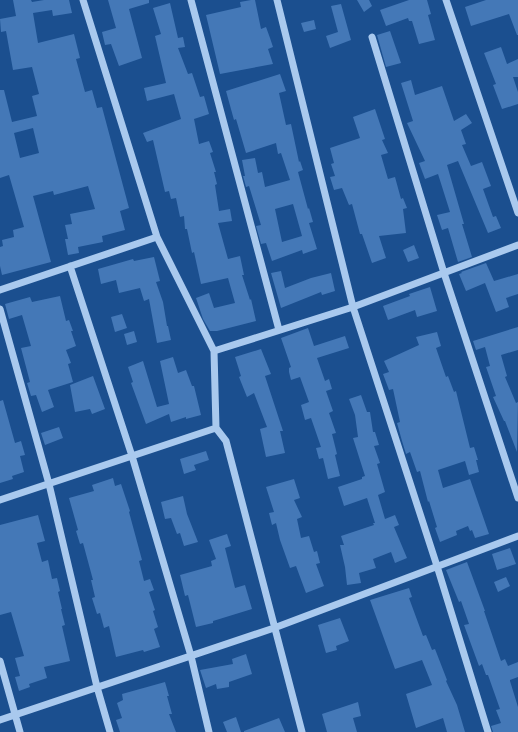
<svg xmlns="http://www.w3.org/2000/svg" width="518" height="732" viewBox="0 0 518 732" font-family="'PT Sans Narrow',sans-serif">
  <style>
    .building { fill: #4478b7; fill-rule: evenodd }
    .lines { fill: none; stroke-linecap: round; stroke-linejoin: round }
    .minor { stroke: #a9c9ee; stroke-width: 7 }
  </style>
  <rect width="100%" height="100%" fill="#1b4f8f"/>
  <path class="building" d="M13,0h18l1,2 12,-2h25l3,13 -19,3 -1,-6 -19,3 5,30 36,-9 6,24 -4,1 9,33 7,-2 5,18 5,-1 27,101 -9,3 5,19 -23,6 1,6 -25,5 1,6 -11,2 -3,-16h3l-3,-14 7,-1 -2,-10 25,-5 -7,-23 -34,9 -1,-4 -20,5 18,66 -49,13 -2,-9v-19l3,-1 -1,-6 12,-3 -1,-7 11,-3 -15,-52 -9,3v-88h4l8,32 25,-6 -5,-20 7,-2 -7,-27 -19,3 -7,-39 -5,1 -1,-13 16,-3zM33,128l6,25 -19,5 -6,-25z
    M108,0h41v3l-20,6 13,49 -23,8 -8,-22 -6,1 -3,-13 14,-4z
    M251,0h4l6,29 5,-2 4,11 3,9 -5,2 5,15 -53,10 -14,-59 35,-8 -1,-5z
    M357,0h12l3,6 -8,6z
    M409,0h18l4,14 -3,1 7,25 -16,4 -7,-23h-3l-1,-3 -22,8 -6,-16z
    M486,0h32v35h-1l-8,-21 -38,12 -6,-19z
    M170,3l8,35 5,-1 2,10 -7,1 10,26 4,-1 8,24 4,-1 5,18 -15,5 5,25 10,-3 4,11 -3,1 6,19h-2l3,12 -2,1 4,26 11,-2 2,12 -14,2 10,36 12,-3 4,19h-2l8,25 1,-1 5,22 -39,10h-7l-7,-12 -7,-21 13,-5 5,15 21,-5 -7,-25 -27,6 -7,-32 -2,1 -5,-24h-2l-1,-13 -4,1 -4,-19 -5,1 -2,-8 -4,1 -12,-52 -6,2 -4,-9 38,-14 -7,-25 -27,7 -3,-13 22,-5 -11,-47 6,-2 -8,-26z
    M341,4l10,36 -21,8 -4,-12 12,-4 -7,-26z
    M314,20l2,9 -12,3 -3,-9z
    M390,31l11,32 -15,4 -9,-32z
    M501,47l6,17 11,-5v18h-5l5,15v12l-16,5 -9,-24 3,-1 -12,-31z
    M280,74l6,17 -7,2 7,32 5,-1 8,38 1,-1 3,9 -5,2 10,37 1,-1 4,14 -4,1 8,26 -14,5 -1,-4 -30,11 -6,-18 -5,1 -5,-18 5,-1 -12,-39 -3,1 -3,-11h2l-3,-16 13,-2 3,15 4,-1 3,15 25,-7 -9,-27 -3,1 -2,-11 -30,10 -10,-34 -2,1 -8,-29zM293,204l9,32 -20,6 -7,-33z
    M411,80l4,15 27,-9 12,35 12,-7 6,9 -11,7 5,14 -4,1 9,21 11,-4 9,24 -8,3 10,28 3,-1 5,12 -13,5 -30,-72 -11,4 17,59h-2l10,33 -14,5 -10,-34 -6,2 -5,-15 13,-3 -12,-38 -13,5 -6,-16 6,-2 -18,-38 6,-2 -12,-38z
    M375,109l10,30 -3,1 6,13 -7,2 7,24 7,-2 6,22 2,-1 4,10 -4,1 3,24 -27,3 7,22 -14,5 -10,-29h-2l-8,-30 -3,1 -7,-17 -8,2 -4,-13 5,-1 -4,-12 3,-1 -4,-15 30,-10 -7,-21z
    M414,245l5,13 -11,4 -5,-12z
    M154,257l6,24 -4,1 7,20 4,24h1l3,14 -14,3 -8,-44 -5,2 -4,-13 -21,5 -3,-13 -15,4 -3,-15 35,-10 1,2z
    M486,263l8,18 24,-7v20l-12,4 3,9 -13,5 -11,-29 -19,8 -7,-17 3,-1 -1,-1z
    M281,271l4,17 26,-10 20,-5 4,18 -13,4 -1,-3 -40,16 -10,-35z
    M430,287l7,24 -20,6 -2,-7 -27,10 -5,-14 27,-10 -1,-2z
    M60,296l6,25 3,-1 4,11h-2l5,15 -10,4 5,13 -3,1 5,18 -25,8 6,17 -12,5 -6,-17 -5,1 -4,-13 3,-1 -9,-34 10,-2 -9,-31 -13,4 -4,-15 25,-7 2,5z
    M122,314l5,14 -12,4 -4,-15z
    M518,327v23l-17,5 6,21 -2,1 11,26 2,-1 -1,50 -12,-31h-1l-11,-24 3,-1 -10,-29 4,-1 -5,-19 -9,3 -3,-9z
    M308,328l6,18 31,-10 4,12 -32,10 8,23 4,-2 3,10 -6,2 7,20 -4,2 7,20 -4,1 5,20 -2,1 5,21 -12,3 -5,-21 -4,1 -3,-11 5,-1 -10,-29 -6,2 -4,-15 8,-3 -9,-25 -9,3 -2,-8v-4l2,-1 -10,-29z
    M134,331l3,11 -10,3 -3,-11z
    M437,332l4,14 -5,2 10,29 2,-1 6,16 2,-1 14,57 4,-1 4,13h-2l3,12 -10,3 -4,-14 -27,9 5,18 27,-9 19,55 -14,4 -3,-8 -2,1 -2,-5 -12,5 1,4 -17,7 -5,-14 2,-1 -8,-26 -1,1 -8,-31 -3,1 -7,-20 -4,2 -4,-13 -5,-18 3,-1 -7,-33 -4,1 -6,-16 6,-2 -5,-11 35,-16 -3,-8z
    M261,349l10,25 -6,2 18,55h-3l5,22 -19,4 -6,-28 7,-2 -13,-34 -7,4 -8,-20 2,-1 -6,-19z
    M173,357l5,16 8,-3 6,16h2l7,29 -15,4v-2l-15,5 -2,-8 -23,10 -15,-41 2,-1 -5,-15 15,-6 14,46 12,-3 -9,-43z
    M93,376l12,33 -13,5 -2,-5 -15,3 -5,-27z
    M361,395l6,17h3l3,20h2l4,13 -5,1 6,17 -3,1 8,28 -7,3 7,24 10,-4 4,10 -5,2 13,31 -12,5 -4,-11 -18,7 3,9 -17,5 2,10 -14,2 -2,-18 -5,-22h4l-3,-9 33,-11 -1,-2h2l-8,-25 -23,8 -6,-19 24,-8v-2l3,-1 -12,-38 5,-1 -3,-22 -6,-16z
    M3,400l12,43 6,-2 4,14 -5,1 4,16 -12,4 1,3 -13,4v-82z
    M59,427l4,11 -18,7 -4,-12z
    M206,451l3,9 -15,5 2,5 -12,4 -4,-15z
    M113,478l2,8 6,-2 9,27 -1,1 13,48 -3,1 5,20 6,-2 4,11 -5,2 6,18 -2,1 5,16 -4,2 6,18 -16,5 -1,-2 -27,7 -7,-31 -5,2 -4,-15 -3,1 -5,-16 3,-1 -4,-17h2l-10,-37 -3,1 -4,-13 2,-1 -9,-32 25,-7 -2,-6z
    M294,479l6,19 -6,2 8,17 -5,2 4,19 8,-2 5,16 3,-1 3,12 -4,1 8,22 -18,7 -10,-27 -6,2 -10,-28 -4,-17 -4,2 -3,-12 5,-1 -8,-25z
    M183,496l4,18 11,28 -14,4 -4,-13 -3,1 -6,-16 -6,1 -4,-17z
    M38,515l7,26 -8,2 5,19 6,-2 4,19 5,-1 3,13 -2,1 4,17h-1l4,16 -3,1 8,35 -26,6 3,11 -18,6 1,3 -11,4 -4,-14 5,-1 -5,-18 9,-2 -13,-44 -11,3v-90z
    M227,534l4,12 -6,2 10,40 10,-3 7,24 -39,12v2l-17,4 -8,-32 -3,1 -5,-21 32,-9 -1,-5 5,-2 -7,-19z
    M510,548l6,16 -19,6 -5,-16z
    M467,562l18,49h-1l17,50 4,-2 3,7 10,-4v15l-8,3v1l8,26v25h-25l-2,-6 10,-3 -5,-13 4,-1 -12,-34h-2l-4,-11 -3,2 -15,-41 5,-1 -8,-23 -2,1 -13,-32z
    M506,577l4,9 -12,6 -4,-10z
    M409,588l3,9 -3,1 14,38 3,-1 6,15 3,-1 12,31 -1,1 11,24 8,27h-18l-4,-14 -27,10 -10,-34 26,-9 -10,-25 -27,9 -25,-69z
    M340,618l9,23 -13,5 1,4 -11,3 -8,-28z
    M246,654l6,20 -23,8v5l-12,2 -1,-5 -10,4 -6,-18 33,-6 -1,-5z
    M165,682l4,14h-2l5,18h-3l7,18h-56l-4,-12 6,-2 -5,-15 6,-3 -1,-6z
    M358,702l3,14 -8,2 4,14h-30l-5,-18z
    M236,717l5,15h-14l-4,-10z
    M279,718l6,14h-41v-1z"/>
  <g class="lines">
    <path class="minor" d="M83,0l74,237 57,114 2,77 10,13 76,291
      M191,0l88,330
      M277,0l76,307 84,259 51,166
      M446,0l72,213
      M372,37l72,236 74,225
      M70,266l62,190 59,200 18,76
      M0,290l157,-53
      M0,309l49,175 48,203 13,45
      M214,351l139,-44 165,-62
      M0,500l216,-72
      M0,661l20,71
      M0,720l274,-92 244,-92"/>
  </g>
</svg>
